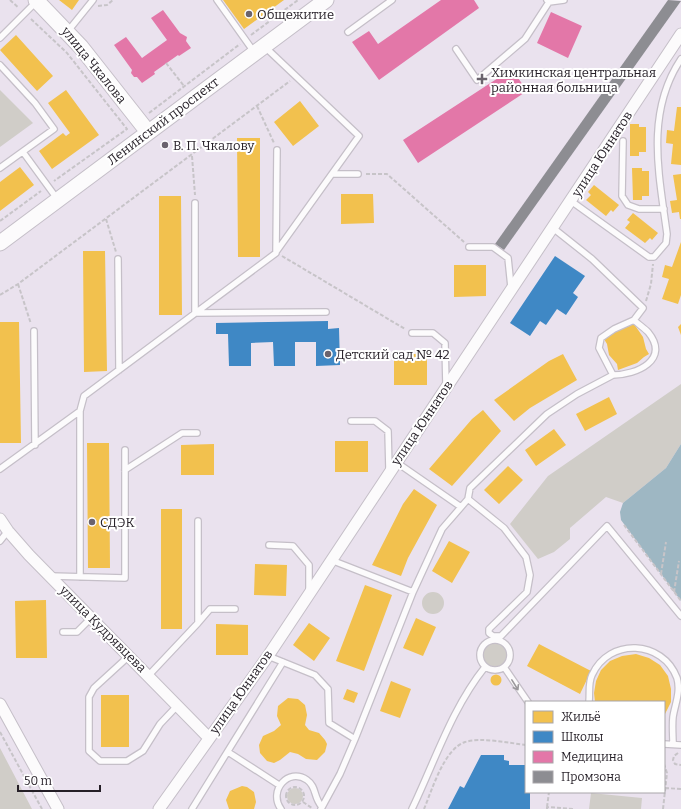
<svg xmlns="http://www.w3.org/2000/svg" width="681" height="809" viewBox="0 0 681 809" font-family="Bitter,serif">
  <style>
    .green { fill: #d0cdc8 }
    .water { fill: #9eb7c3 }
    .homes { fill: #f2c14e }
    .schools { fill: #3f88c5 }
    .health { fill: #e377a8 }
    .industry { fill: #8d8d92 }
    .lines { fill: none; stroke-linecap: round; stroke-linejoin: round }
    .lane-casing { stroke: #c5bfc8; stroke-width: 8 }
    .street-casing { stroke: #c5bfc8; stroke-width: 13 }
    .secondary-casing { stroke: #c5bfc8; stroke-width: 17 }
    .path { stroke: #c7c4c8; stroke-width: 2; stroke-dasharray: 4 2; stroke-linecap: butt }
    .lane { stroke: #fcfbfc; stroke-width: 5.5 }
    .street { stroke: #fcfbfc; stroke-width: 11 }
    .secondary { stroke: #fcfbfc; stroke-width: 15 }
    .oneway { stroke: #9b989c }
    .poi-dot { fill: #6a636d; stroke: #fff; stroke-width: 1.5 }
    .labels { text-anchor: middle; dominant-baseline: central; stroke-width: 4; stroke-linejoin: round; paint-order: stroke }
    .poi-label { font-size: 13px; fill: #251f27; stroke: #fff; text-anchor: start }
    .street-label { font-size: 13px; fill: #251f27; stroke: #fff }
  </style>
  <rect width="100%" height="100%" fill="#eae2ee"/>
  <path class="green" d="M0,90l33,33 -33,24z
    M681,384v60l-15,24 -43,35 -17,-6 -36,31v11l-16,13 -16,7 -28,-35 38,-48z
    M422 603a11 11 0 1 1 22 0a11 11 0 1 1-22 0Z
    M483 655a12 12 0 1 1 24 0a12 12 0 1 1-24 0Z
    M0,748l32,61h-32z
    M287 796a8 8 0 1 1 16 0a8 8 0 1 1-16 0Z
    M591,793l51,5 -1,11h-52z"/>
  <path class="water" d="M681,444v157l-60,-81 -1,-8 3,-9 43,-35z"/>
  <path class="homes" d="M59,0h20l-7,10z
    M223,0h61l-40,29z
    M16,35l37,41 -16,15 -37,-41z
    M66,90l33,45 -47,34 -13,-18 24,-18 3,3 4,-3 -22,-30z
    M300,101l19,25 -26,20 -19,-24z
    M677,107h4v58l-10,-1 2,-20 -7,-1 1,-13 7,1z
    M630,124h9v3h7v25h-7v4h-9z
    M237,138h23v119h-22z
    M20,167l14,18 -34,26v-29z
    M632,168h10v3h7v25h-7v4h-9z
    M681,174v45h-1l-1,-7 -7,1 -2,-12 7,-1 -4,-25z
    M594,185l25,20 -6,7 -2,-2 -5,6 -20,-16 5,-5 -3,-3z
    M341,194h32l1,29 -33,1z
    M159,196h22l1,119h-23z
    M633,213l25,20 -6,7 -2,-2 -5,5 -20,-15 5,-6 -3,-2z
    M681,242v53l-3,9 -16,-5 7,-20 -7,-2 3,-12 7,2z
    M83,251h22l2,120 -23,1z
    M454,265h32v31l-32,1z
    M0,322h19l2,121h-21z
    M634,324l9,13 3,12 3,5 -5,3 -7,6 -19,7 -1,-6 -8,-9 -2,-11 -3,-5 10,-8z
    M681,324v11l-3,-8z
    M394,354h33v31h-33z
    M563,354l14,26 -47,28 -16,13 -20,-21 55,-39z
    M609,397l8,17 -32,17 -9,-17z
    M483,410l18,21 -49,55 -23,-17 43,-50z
    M554,429l12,16 -30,21 -11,-16z
    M335,441h33v31h-33z
    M87,443h22l1,125h-22z
    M214,444v31h-33v-30z
    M508,466l15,14 -24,24 -15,-14z
    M414,489l23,16 -29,53 -7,18 -29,-11 31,-61z
    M161,509h21v120h-21z
    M449,541l21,11 -18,31 -20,-12z
    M255,564l32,1 -1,31 -32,-1z
    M365,585l27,10 -28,76 -28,-10z
    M46,600l1,58h-31l-1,-57z
    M416,618l20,9 -13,29 -20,-8z
    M309,623l21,15 -16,23 -21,-16z
    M216,624l32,1v30h-32z
    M539,644l52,27 -11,23 -53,-28z
    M636,654l13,4 11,7 8,11 3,13v13l-7,14v-14h-69l-1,-9 2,-12 5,-11 9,-9 12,-5z
    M490.5 680a5.5 5.5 0 1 1 11 0a5.5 5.5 0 1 1-11 0Z
    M391,681l20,8 -11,29 -20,-7z
    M347,689l11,4 -4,10 -11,-4z
    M101,695h28v52h-28z
    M288,698l10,1 7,6 2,10 -2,10 4,5 10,3 6,7 2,4 -2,8 -8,8 -11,-1 -8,-5 -8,-2 -10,8 -6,3 -7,-2 -7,-8 -1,-8 4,-9 11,-5 7,-6 -4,-9 1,-10z
    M242,786l5,1 7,5 2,10 -2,7h-25l-3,-9 4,-9z"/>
  <path class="schools" d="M555,256l30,20 -12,17 5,4 -12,18 -9,-6 -11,16 -6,-4 -10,15 -20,-13z
    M328,321v8l11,-1 1,37 -24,1v-24h-21v24h-21l-1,-24 -22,1v23h-22l-1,-32h-12v-11z
    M481,755h23v5l5,1v4h17v27h4v17h-82l12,-23 4,2z"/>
  <path class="health" d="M441,0h33l5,8 -100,72 -27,-38 17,-11 9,13z
    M163,10l17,23 7,4 -1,4 5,7 -12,8 -1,-1 -24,17 1,2 -13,9 -5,-6h-3l-3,-4 1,-3 -18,-25 12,-8 16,21 25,-18 -16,-22z
    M551,12l31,14 -14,32 -31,-15z
    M512,69l15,22 -109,72 -15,-23z"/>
  <path class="industry" d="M668,0l13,1 -177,249 -9,-6z"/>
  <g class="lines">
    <defs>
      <path id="lane" d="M217,0l37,52
        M549,2l15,-2
        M68,31l25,-31
        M348,32l44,-32
        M0,38l37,-37
        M264,46l95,90 -83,116
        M456,49l21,31 48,-41 24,-37 -2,-2
        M0,65l35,38 19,26 -54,39
        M623,141l-1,55 6,9 11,4h25
        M23,152l35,48
        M332,174h26
        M571,201l78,56h5l12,-14 1,-9c-8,-60 -22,-121 14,-175
        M195,203v110l131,-1
        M553,228l39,31 51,49 -9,12c4,4 10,8 14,12 23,28 -12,43 -35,43l-14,-27 2,-10 13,-9 20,-9
        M469,247h24l15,11 3,29
        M118,259l1,111
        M34,331l1,114
        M412,333h21l12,10 1,43
        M80,411v166
        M351,421h24l13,10 1,39
        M396,462l65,45
        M0,469l80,-58 4,-15 192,-143 1,-103
        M125,470l57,-37h15
        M468,499l36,29 22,29 4,18 -3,17 -38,37v4l4,3h8l106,-110 74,90
        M0,541l8,-10
        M269,545l24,1 16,19v25
        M331,560l82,32
        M51,576l74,2v-128
        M198,623l12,-14h25
        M63,632h14l14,-14
        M480 655a15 15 0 1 1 30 0a15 15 0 1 1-30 0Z
        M129,656l-35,32 -5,9v54l11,10h27l16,-10 17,-27 18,-19
        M268,656l47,19 13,14 1,34 26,16
        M504,667l24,35
        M149,675l49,-52v-102
        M589,702c1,-9 -1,-19 3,-27 17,-38 71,-35 85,3 4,14 -2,26 -4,39 -1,9 0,19 0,27
        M664,744l17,1
        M228,752l51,33
        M192,809l91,-147
        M281,809c-13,-18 7,-42 26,-29 10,7 6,17 15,27
        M321,809l19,-35 15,-35 58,-147 29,-63 26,-30 2,-11 77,-74 30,-20 36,-19
        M412,809c23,-48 40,-101 73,-142"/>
      <path id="street" d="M0,519l8,12 21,24 180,183
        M0,704l58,105
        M159,809l109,-153 413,-622"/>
      <path id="secondary" d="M36,0l45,47 67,85
        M0,243l326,-243"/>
    </defs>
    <use href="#lane" class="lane-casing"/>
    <use href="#street" class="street-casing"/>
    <use href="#secondary" class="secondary-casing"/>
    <path class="path" d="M10,0l9,8
      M98,6l9,-1 6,-5
      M31,19l36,34 60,76 -73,52
      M251,35l47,-35
      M166,63l18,23
      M257,106l17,37
      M149,113l91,-69
      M192,156l3,39
      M366,174h21l77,68
      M106,219l10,33
      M0,221l41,-30
      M282,256l123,73
      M18,284l13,40
      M0,295l18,-11 272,-203
      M646,301l5,-17 2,-20
      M624,525l57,76
      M661,574l5,-32
      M674,592l5,-31
      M0,732l42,77
      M678,753l-4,3 -1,4 2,4 6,1
      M286 796a9 9 0 1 1 18 0a9 9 0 1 1-18 0Z
      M665,788l16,1
      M303,802l9,6
      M547,807l2,-15
      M424,809c8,-19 20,-60 41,-67 16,-5 44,1 61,3
      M547,809v-2l27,2
      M663,809l4,-36 -3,-9"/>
    <use href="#lane" class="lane"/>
    <use href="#street" class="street"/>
    <use href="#secondary" class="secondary"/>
  </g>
  <defs><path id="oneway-shaft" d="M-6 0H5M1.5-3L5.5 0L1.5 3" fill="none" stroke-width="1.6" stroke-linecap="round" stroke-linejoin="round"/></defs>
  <use class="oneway" href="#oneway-shaft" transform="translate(515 685) rotate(58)"/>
  <g class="poi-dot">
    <circle cx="249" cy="14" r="4"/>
    <path d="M480 73h4v4h4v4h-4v4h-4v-4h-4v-4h4z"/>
    <circle cx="165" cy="145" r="4"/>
    <circle cx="328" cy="354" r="4"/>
    <circle cx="92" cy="522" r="4"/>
  </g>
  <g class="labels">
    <g class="poi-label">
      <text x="257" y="14">Общежитие</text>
      <text x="491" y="72">Химкинская центральная<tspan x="491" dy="15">районная больница</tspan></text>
      <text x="173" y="145">В. П. Чкалову</text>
      <text x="336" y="354">Детский сад № 42</text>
      <text x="100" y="522">СДЭК</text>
    </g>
    <g class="street-label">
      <text transform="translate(94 65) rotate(51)">улица Чкалова</text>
      <text transform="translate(163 121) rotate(-37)">Ленинский проспект</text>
      <text transform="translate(602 154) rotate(-57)">улица Юннатов</text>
      <text transform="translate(422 423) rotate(-56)">улица Юннатов</text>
      <text transform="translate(103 629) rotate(45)">улица Кудрявцева</text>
      <text transform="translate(241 692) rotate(-55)">улица Юннатов</text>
    </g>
  </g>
  <rect x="525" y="701" width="140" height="92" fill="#ffffff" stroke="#a8a5a9"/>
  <rect x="533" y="711" width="20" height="12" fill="#f2c14e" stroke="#a8a5a9"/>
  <text x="561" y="721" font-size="12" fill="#251f27">Жильё</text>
  <rect x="533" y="731" width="20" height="12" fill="#3f88c5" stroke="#a8a5a9"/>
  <text x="561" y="741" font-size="12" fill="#251f27">Школы</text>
  <rect x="533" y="751" width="20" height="12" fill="#e377a8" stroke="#a8a5a9"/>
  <text x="561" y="761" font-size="12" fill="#251f27">Медицина</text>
  <rect x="533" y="771" width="20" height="12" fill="#8d8d92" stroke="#a8a5a9"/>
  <text x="561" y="781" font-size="12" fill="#251f27">Промзона</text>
  <path d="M18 785v6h82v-6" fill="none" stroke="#251f27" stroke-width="2"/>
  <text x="24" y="785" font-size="12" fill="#251f27" stroke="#ffffff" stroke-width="3" paint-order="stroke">50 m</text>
</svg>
